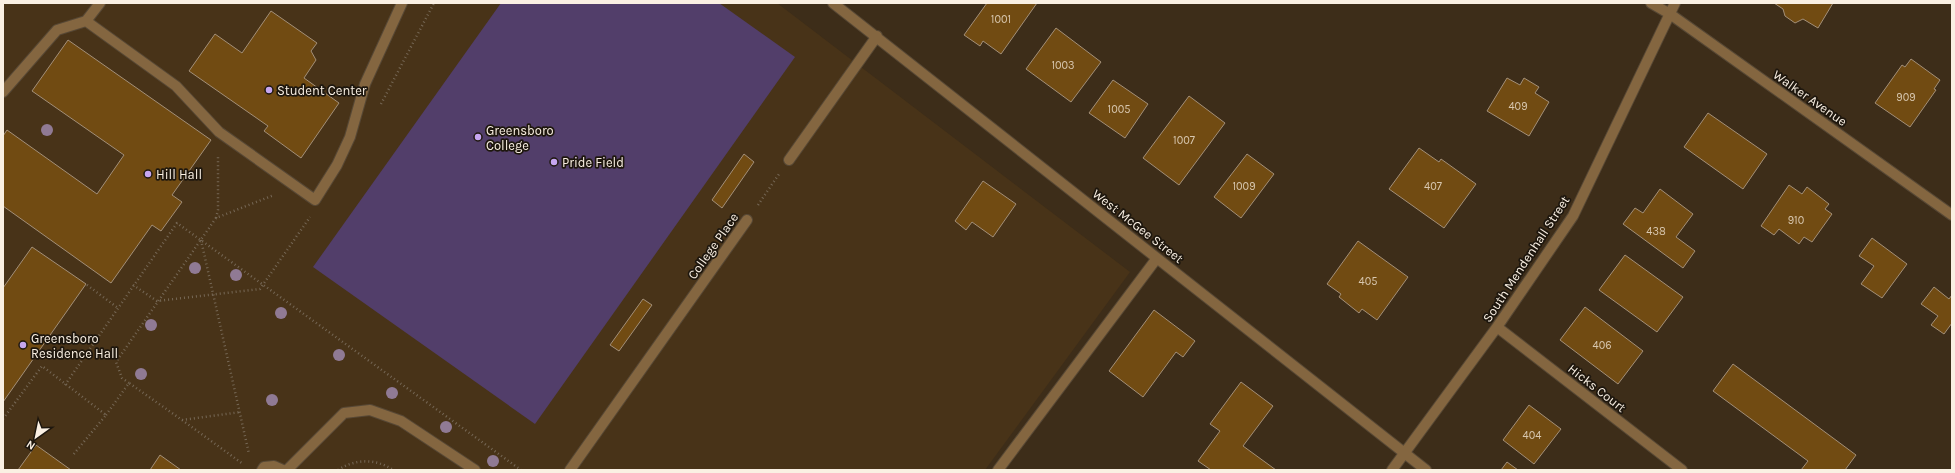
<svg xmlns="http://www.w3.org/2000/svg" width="1955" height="473" viewBox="0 0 1955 473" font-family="Karla,sans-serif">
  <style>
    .built { fill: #483318 }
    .green { fill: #523e6a }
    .building { fill: #714b12; stroke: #a38f78 }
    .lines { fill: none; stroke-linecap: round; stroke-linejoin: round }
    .minor-casing { stroke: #574835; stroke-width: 12 }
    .path { stroke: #766856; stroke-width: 2.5; stroke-dasharray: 1 3; stroke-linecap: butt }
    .minor { stroke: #846640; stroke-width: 10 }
    .tree { fill: #907a94 }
    .poi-dot { fill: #c6a6f0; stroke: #1e170e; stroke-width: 1.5 }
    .labels { text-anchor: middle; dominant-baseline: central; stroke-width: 3.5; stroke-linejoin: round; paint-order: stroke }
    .number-label { font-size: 11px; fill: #d8c7af }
    .poi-label { font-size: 13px; fill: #faf0e3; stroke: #1e170e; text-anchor: start }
    .street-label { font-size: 13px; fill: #faf0e3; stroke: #1e170e }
  </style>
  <rect width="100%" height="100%" fill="#3d2d19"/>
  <path class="built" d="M3,3h774l353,269 -145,198h-982z"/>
  <path class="green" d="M501,3h218l76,54 -260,367 -222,-157z"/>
  <path class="building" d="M987,3h50l-36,51 -18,-13 -3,5 -16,-11z
    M1774,3h59l-15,25 -15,-9 -8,4 -10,-7 -2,-7z
    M271,11l46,32 -6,8 5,9 -12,18 35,25 -38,55 -37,-27 4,-5 -79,-55 26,-37 27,19z
    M1056,28l45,34 -30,40 -45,-33z
    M68,40l143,100 -39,55 10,7 -21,29 -9,-6 -41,58 -108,-77v-70l4,-6 90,64 27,-39 -92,-64z
    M1911,59l29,21 -6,9 2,1 -26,37 -35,-24 27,-38 3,2z
    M1507,78l13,7 4,-7 15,9 -4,6 14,9 -20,34 -42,-25z
    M1113,80l35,24 -23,34 -36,-25z
    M1189,96l36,27 -46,62 -36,-27z
    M1708,113l59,41 -24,35 -59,-42z
    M1419,148l20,14 2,-3 35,25 -32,44 -55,-39z
    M744,154l10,8 -32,46 -10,-8z
    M1247,154l27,20 -33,44 -27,-21z
    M983,181l33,23 -23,33 -21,-15 -6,8 -11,-9z
    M1789,185l13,9 5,-7 22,17 -4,5 7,5 -20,28 -8,-5 -5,7 -20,-15 -5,6 -13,-9z
    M1660,189l33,25 -17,23 19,14 -12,17 -60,-44 12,-16 8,5z
    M1872,238l35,26 -25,34 -21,-14 13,-18 -15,-10z
    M1358,241l50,36 -31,43 -15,-11 -3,4 -20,-16 2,-3 -14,-10z
    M32,247l54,37 -83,118v-114z
    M1625,255l58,42 -26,35 -58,-42z
    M1934,287l15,12 3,-4v28l-8,11 -13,-9 7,-9 -17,-12z
    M643,299l9,6 -33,46 -9,-6z
    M1585,307l58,44 -25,33 -58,-44z
    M1154,310l41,31 -12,16 -7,-5 -33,45 -34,-26z
    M1733,364l123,91 -11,15h-44l7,-9 -95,-70z
    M1241,382l32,24 -30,40 33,24h-65l-13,-9 22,-30 -10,-7z
    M1529,405l32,24 -27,35 -31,-24z
    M36,445l35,25h-53z
    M160,455l21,15h-31z
    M1507,462l11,8h-17z"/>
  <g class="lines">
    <defs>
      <path id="minor" d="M100,3l-14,18 90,65 43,46 96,68 22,-35 13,-28 15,-53 37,-81
        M833,3l593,467
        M1651,3l19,11 282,201
        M3,92l54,-62 29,-9
        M789,160l88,-124
        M1497,327l185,143
        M262,470l2,-3 10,-1 9,4
        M287,470l57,-57 26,-3 31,11 74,49
        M570,470l177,-250
        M998,470l159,-212
        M1392,470l105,-143 76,-111 102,-213"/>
    </defs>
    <use href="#minor" class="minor-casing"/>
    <path class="path" d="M381,104l53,-101
      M758,205l21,-31
      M216,218l2,-8v-55
      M201,240l48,214
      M87,285l31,23
      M133,285l24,16 103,-12 50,-72
      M129,383l-7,-5 -6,-16 100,-144 58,-23
      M65,385l112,-162 344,247
      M106,415l23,-32 53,37 59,-8
      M3,419l39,-53 64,49 -33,40
      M182,420l61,44
      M338,470c16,-11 38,-12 55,0"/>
    <use href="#minor" class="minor"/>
  </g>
  <g class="tree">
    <circle cx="47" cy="130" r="6"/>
    <circle cx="195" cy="268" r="6"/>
    <circle cx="236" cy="275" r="6"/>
    <circle cx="281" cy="313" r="6"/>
    <circle cx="151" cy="325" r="6"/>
    <circle cx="339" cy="355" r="6"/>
    <circle cx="141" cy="374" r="6"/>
    <circle cx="392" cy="393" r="6"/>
    <circle cx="272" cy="400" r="6"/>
    <circle cx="446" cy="427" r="6"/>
    <circle cx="493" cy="461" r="6"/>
  </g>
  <g class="poi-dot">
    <circle cx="269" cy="90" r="4"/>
    <circle cx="478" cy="137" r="4"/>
    <circle cx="554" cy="162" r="4"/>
    <circle cx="148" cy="174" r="4"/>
    <circle cx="23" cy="345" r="4"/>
  </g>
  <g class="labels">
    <g class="number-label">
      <text x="1001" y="19">1001</text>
      <text x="1063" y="65">1003</text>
      <text x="1906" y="97">909</text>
      <text x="1518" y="106">409</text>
      <text x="1119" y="109">1005</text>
      <text x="1184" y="140">1007</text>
      <text x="1244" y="186">1009</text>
      <text x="1433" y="186">407</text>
      <text x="1796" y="220">910</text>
      <text x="1656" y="231">438</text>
      <text x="1368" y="281">405</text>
      <text x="1602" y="345">406</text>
      <text x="1532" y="435">404</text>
    </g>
    <g class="poi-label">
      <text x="277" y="90">Student Center</text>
      <text x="486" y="130">Greensboro<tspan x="486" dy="15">College</tspan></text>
      <text x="562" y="162">Pride Field</text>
      <text x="156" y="174">Hill Hall</text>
      <text x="31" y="338">Greensboro<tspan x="31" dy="15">Residence Hall</tspan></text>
    </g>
    <g class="street-label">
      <text transform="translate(1810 98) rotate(35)">Walker Avenue</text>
      <text transform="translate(1138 226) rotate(38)">West McGee Street</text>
      <text transform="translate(713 246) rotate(-55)">College Place</text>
      <text transform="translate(1526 259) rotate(-57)">South Mendenhall Street</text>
      <text transform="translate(1597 388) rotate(38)">Hicks Court</text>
    </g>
  </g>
  <rect width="1955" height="473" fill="none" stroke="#faf0e3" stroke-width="8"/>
  <g transform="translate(36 437) rotate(213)" stroke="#1e170e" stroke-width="3" paint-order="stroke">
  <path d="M0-3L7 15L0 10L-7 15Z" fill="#faf0e3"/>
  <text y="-6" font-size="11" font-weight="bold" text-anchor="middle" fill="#faf0e3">N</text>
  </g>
</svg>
